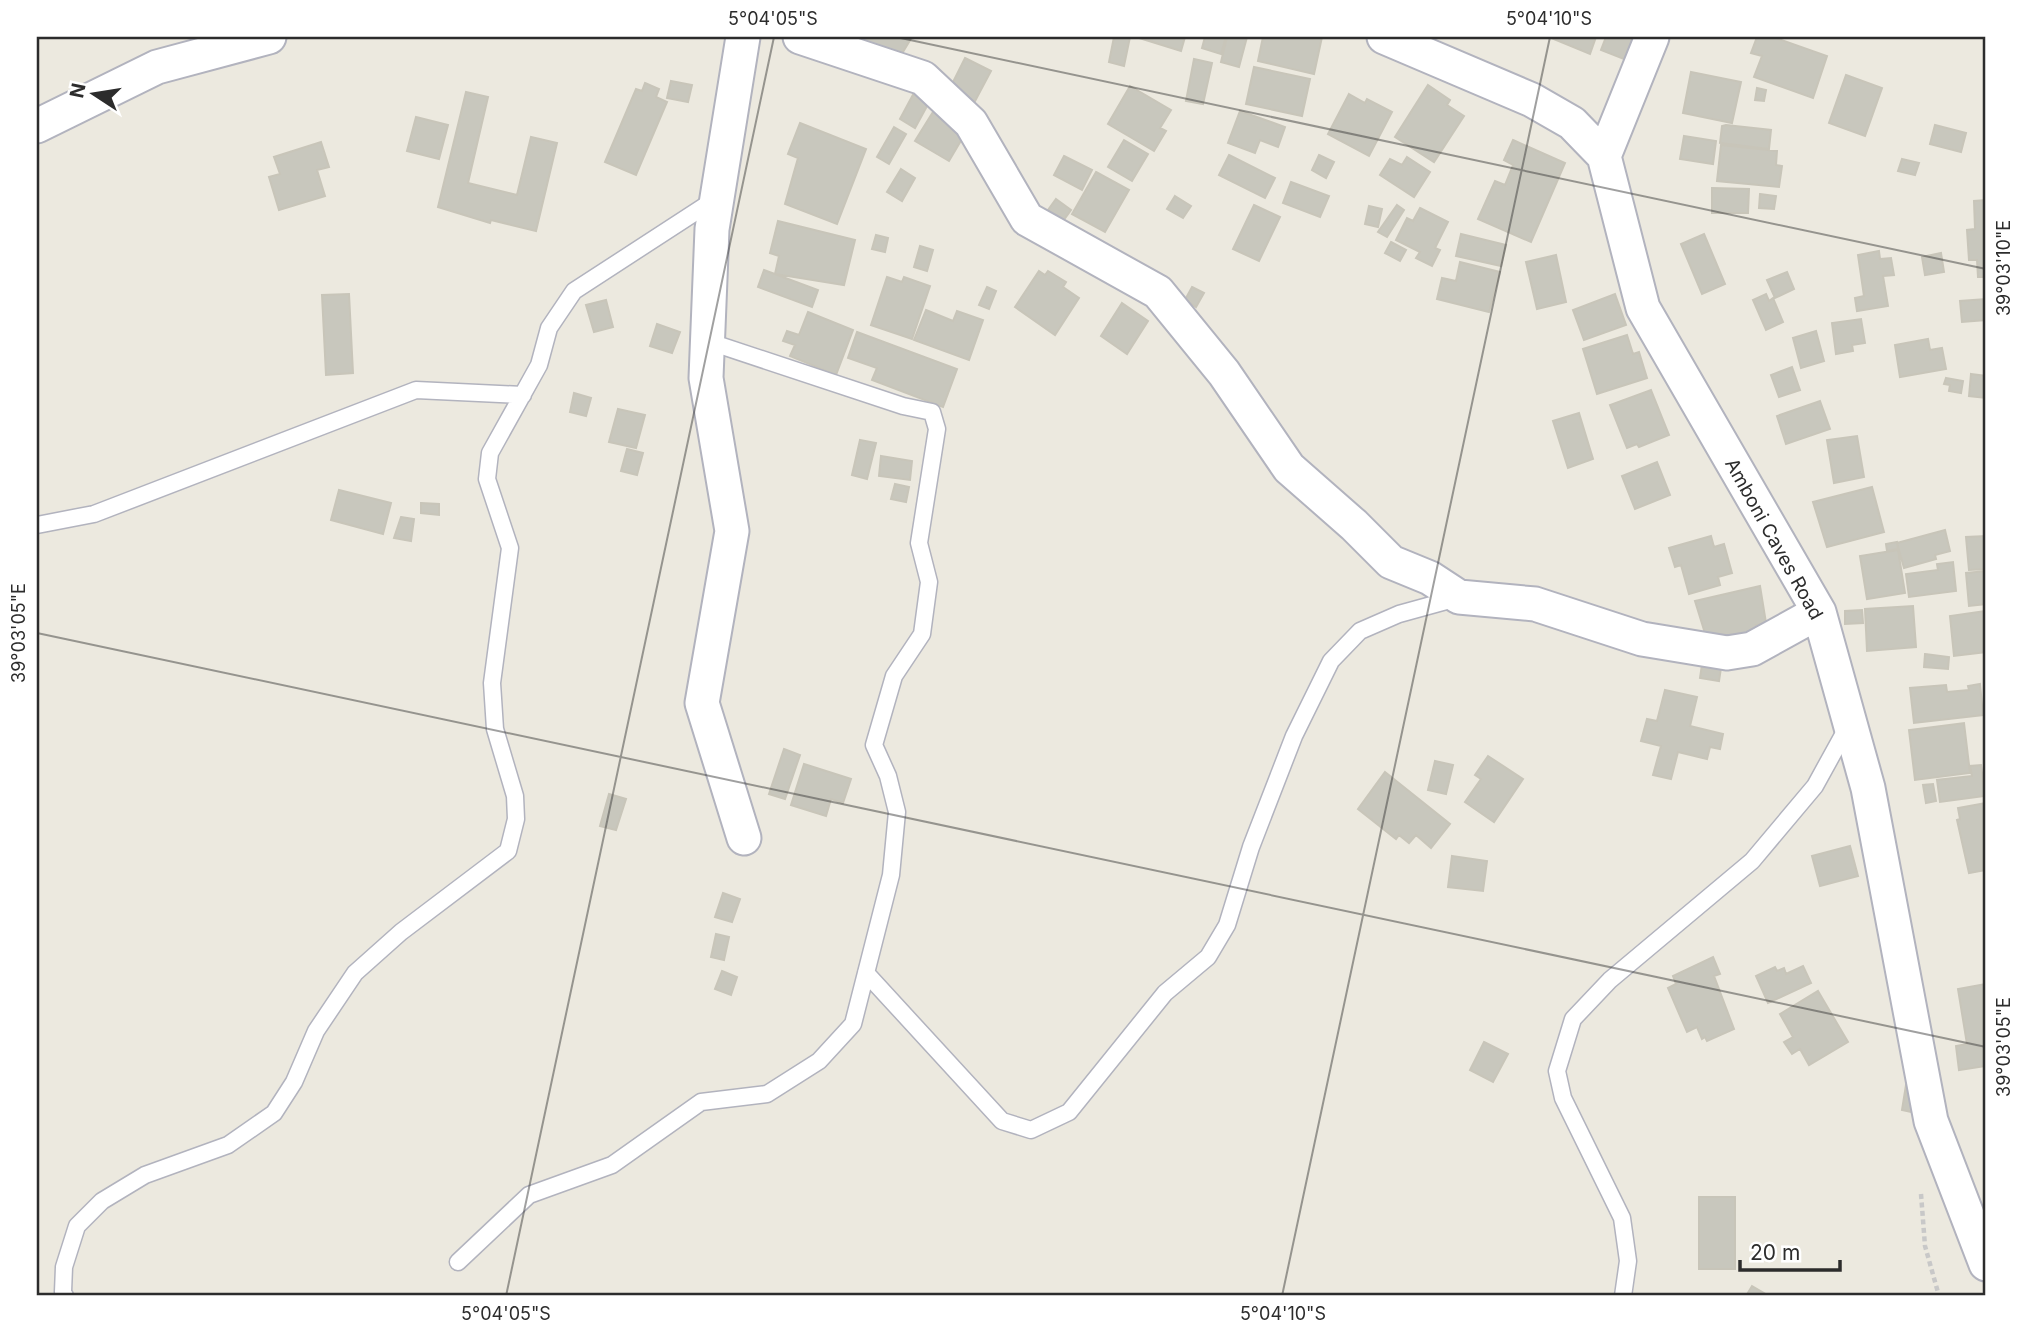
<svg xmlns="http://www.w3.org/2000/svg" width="2023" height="1333" viewBox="0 0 2023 1333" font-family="Inter,sans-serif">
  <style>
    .building { fill: #c8c7bd; stroke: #c8c5b9; stroke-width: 2 }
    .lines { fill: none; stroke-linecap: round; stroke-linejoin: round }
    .lane-casing { stroke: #b2b3be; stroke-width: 19 }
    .street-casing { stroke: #b2b3be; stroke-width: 37 }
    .path { stroke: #c8c8c8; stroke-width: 4.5; stroke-dasharray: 5 3.5; stroke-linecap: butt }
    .lane { stroke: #fff; stroke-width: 16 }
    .street { stroke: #fff; stroke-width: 33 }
    .ticks { fill: none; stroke: #2c2c2c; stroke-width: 2; stroke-opacity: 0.45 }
    .labels { text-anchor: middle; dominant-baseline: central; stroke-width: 5; stroke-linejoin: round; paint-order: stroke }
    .street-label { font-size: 19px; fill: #2c2c2c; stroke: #fff }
    .neatline { fill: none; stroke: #2c2c2c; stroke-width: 2.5 }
    .ticks-label { font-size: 18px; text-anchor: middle; fill: #2c2c2c }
  </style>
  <rect width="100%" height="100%" fill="#ece9df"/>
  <path class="building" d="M852,37h60l-17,28z
    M1114,37h16l-6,29 -15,-4z
    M1136,37h49l-4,14z
    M1205,37h21l-5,17 -19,-6z
    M1227,37h20l-8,30 -18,-5z
    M1263,37h59l-8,37 -56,-13z
    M1549,37h47l-6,17z
    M1606,37h32l-9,24 -28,-11z
    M1757,37h16l54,19 -14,42 -59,-21 8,-21 -11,-3z
    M965,58l26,13 -18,34 -25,-13z
    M1194,59l18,4 -9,41 -17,-3z
    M1254,67l56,12 -8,37 -56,-12z
    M1691,72l50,10 -9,41 -49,-10z
    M1846,75l36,13 -17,48 -36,-13z
    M671,81l21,4 -4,17 -21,-4z
    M645,83l14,6 -3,8 11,5 -31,73 -31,-13 31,-73 6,2z
    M1428,85l22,15 -3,5 17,11 -30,46 -39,-25z
    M1130,86l41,24 -11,18 6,3 -12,20 -46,-27z
    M1757,88l9,2 -2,11 -9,-1z
    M916,89l16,8 -17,31 -15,-9z
    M466,92l22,5 -20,86 49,12 14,-58 26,6 -21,88 -45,-11 -1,3 -52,-16z
    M1349,94l16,9 2,-4 25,13 -23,44 -41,-22z
    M936,107l33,20 -20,34 -34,-20z
    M1240,111l45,16 -7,20 -18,-7 -5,13 -27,-10z
    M416,117l32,8 -9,34 -32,-8z
    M800,123l66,26 -29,75 -52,-20 13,-46 -10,-4z
    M1726,125l45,5 -2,19 -49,-6 2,-17z
    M1935,125l31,8 -5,19 -31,-8z
    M894,127l12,7 -17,30 -12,-7z
    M1684,136l32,5 -3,23 -33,-5z
    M1124,140l24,14 -16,27 -24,-14z
    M1513,140l52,23 -34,79 -53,-23 17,-38 10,4 8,-20 -9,-5z
    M321,142l8,25 -12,3 8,26 -46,14 -10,-33 11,-3 -6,-17z
    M1721,145l56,6 -1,14 6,1 -3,21 -62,-6z
    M1229,155l46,23 -10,20 -46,-23z
    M1319,155l15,7 -8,16 -14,-8z
    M1064,156l28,14 -10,20 -28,-15z
    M1407,157l23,15 -16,25 -34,-22 10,-16 12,6z
    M1902,159l17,4 -4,12 -17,-4z
    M901,169l14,9 -13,23 -15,-9z
    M1096,172l33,18 -24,42 -33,-18z
    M1291,182l38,14 -9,21 -37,-14z
    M1712,188l37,1 -1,24h-36z
    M1760,194l16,2 -2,13 -15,-1z
    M1175,196l16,10 -8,12 -16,-9z
    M1056,199l15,11 -8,11 -15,-11z
    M1986,200v77h-8l-1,-17h-8l-2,-30 8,-1 -1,-28z
    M1254,205l26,12 -21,44 -26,-12z
    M1397,205l7,5 -17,27 -9,-5z
    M1369,206l13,3 -4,18 -13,-3z
    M1420,208l28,14 -13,26 5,2 -8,16 -16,-8 4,-6 -24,-12 11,-22 6,3z
    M778,221l77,19 -11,45 -69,-11 4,-18 -9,-3z
    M1461,234l45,11 -5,21 -45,-10z
    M1704,234l21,50 -23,10 -21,-50z
    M876,235l12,3 -3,14 -13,-3z
    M1391,242l15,8 -6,11 -15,-8z
    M920,246l13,4 -6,21 -13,-4z
    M1879,251l1,8 11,-1 3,17 -11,1 5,30 -31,5 -2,-13 9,-2 -6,-41z
    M1941,253l3,19 -19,3 -3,-18z
    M1556,255l10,47 -29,7 -11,-47z
    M1460,262l40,10 -11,40 -52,-13 5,-21 14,3z
    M764,270l54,20 -6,17 -54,-20z
    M1039,271l6,4 3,-4 18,11 -3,5 16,11 -24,37 -40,-28z
    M1787,272l7,17 -19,9 -8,-18z
    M887,277l15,5 2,-5 26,9 -18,53 -41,-14z
    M987,287l9,4 -7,18 -10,-4z
    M1192,287l12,6 -8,14 -11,-7z
    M349,294l4,79 -27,2 -4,-80z
    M1615,294l11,31 -42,15 -11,-30z
    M1766,294l3,7 4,-3 10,24 -17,8 -13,-30z
    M1986,299v21l-24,2 -2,-21z
    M606,300l7,27 -19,5 -8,-27z
    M1122,303l26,18 -21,33 -26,-18z
    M926,310l27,11 4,-10 26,9 -14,40 -55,-20z
    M808,312l45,18 -17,45 -46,-19 5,-11 -12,-4 4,-10 12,4z
    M1861,319l4,24 -13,2 1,6 -17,3 -4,-31z
    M657,324l23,8 -8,21 -22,-7z
    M1816,331l8,30 -23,7 -8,-30z
    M857,332l100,37 -14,38 -71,-27 5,-12 -29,-10z
    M1627,335l6,19 6,-2 8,26 -50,16 -14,-45z
    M1928,339l2,11 12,-2 4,21 -46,8 -5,-32z
    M1792,367l8,23 -21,7 -8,-22z
    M1971,374l15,2v22l-17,-2z
    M1946,378l17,3 -2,12 -12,-2 1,-6 -6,-1z
    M1651,390l18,45 -30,12 -2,-3 -10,4 -17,-43z
    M574,393l17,5 -5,18 -16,-4z
    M1820,401l10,28 -44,15 -9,-28z
    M618,409l27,6 -9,33 -27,-6z
    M1579,413l14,46 -25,9 -15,-47z
    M1857,436l7,41 -30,6 -7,-43z
    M860,440l16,3 -9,36 -15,-4z
    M627,449l16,4 -6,22 -16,-4z
    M881,456l31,5 -2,19 -31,-4z
    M1657,462l13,33 -35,14 -13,-33z
    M895,484l14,3 -3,15 -15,-3z
    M1872,487l12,45 -57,15 -14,-45z
    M339,490l52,13 -8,31 -52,-14z
    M421,503l18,1v11l-18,-2z
    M401,517l13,2 -3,22 -17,-3z
    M1945,530l5,21 -15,4 1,4 -32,9 -7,-25z
    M1711,536l3,11 10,-3 8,29 -14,4 2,8 -31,9 -8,-29 -6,2 -6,-19z
    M1986,536v33l-17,1 -3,-33z
    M1897,542l1,7 -11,2 -1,-7z
    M1898,550l7,43 -38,6 -7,-43z
    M1953,562l3,29 -47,6 -3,-23 32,-4 -1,-6z
    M1986,571v33l-17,2 -3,-33z
    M1760,586l6,37 -10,2 4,16 -52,2 -13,-42z
    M1913,606l3,41 -49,4 -2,-42z
    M1862,610l1,13 -18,1v-13z
    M1986,611v41l-32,4 -4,-40z
    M1925,654l24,3 -1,12 -24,-2z
    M1703,658l19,3 -3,20 -19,-3z
    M1980,684l3,31 -69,8 -4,-35 36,-3 1,7 22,-2 -1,-4z
    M1665,690l32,7 -7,29 33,8 -3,15 -10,-2 -3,12 -29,-7 -7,27 -18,-4 8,-29 -20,-5 6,-22 10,2z
    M1964,723l6,50 -55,7 -6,-50z
    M784,749l16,6 -15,44 -16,-5z
    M1488,756l35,23 -29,43 -29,-20 16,-23 -6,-4z
    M1435,761l18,4 -7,29 -18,-4z
    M804,764l47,15 -8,24 -12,-4 -5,17 -35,-11z
    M1981,765l4,31 -45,6 -3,-22 35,-4 -2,-10z
    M1385,772l65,52 -19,24 -15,-13 -7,8 -10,-8 -3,4 -38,-30z
    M1933,784l3,17 -10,2 -3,-18z
    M609,794l17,5 -10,31 -16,-4z
    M1986,803v67l-17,3 -12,-53 3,-1 -2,-11z
    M1850,846l8,30 -38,10 -8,-30z
    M1452,856l35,5 -4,30 -35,-4z
    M723,893l17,6 -8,23 -17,-5z
    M716,934l13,3 -5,23 -13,-3z
    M1713,957l7,17 -6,2 20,53 -27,12 -2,-4 -3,2 -5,-12 -10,5 -19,-44 8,-4 -3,-8z
    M1803,966l8,17 -43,20 -12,-27 19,-9 2,4 7,-3 2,6z
    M722,971l15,6 -6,18 -16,-6z
    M1986,984v82l-27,4 -3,-24 11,-2 -9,-55z
    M1818,991l30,51 -39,23 -9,-16 -8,5 -8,-12 9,-5 -13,-23z
    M1484,1042l24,12 -15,28 -23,-12z
    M1906,1085l14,3 -4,25 -14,-3z
    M1699,1197h36v72h-36z
    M1752,1286l17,10h-23z"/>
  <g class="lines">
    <defs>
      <path id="lane" d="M37,525l57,-11 322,-124 107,5
        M866,973l136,148 29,9 38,-18 96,-119 43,-36 19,-32 24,-78 43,-111 37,-75 29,-30 39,-17 58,-16
        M458,1262l71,-67 83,-30 89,-63 66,-8 52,-33 34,-37 38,-149 6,-63 -9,-36 -14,-31 20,-69 28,-42 7,-52 -10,-39 18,-114 -5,-17 -29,-6 -196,-65
        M65,1296l-2,-4 1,-25 13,-41 25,-25 43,-26 83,-30 46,-32 20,-31 22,-51 39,-58 46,-41 107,-81 8,-32 -1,-23 -20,-67 -3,-46 18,-135 -23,-69 3,-26 49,-88 10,-37 25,-37 140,-91
        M1623,1296l5,-35 -6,-43 -59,-120 -6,-27 16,-52 37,-39 142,-119 63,-75 33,-60"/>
      <path id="street" d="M743,37l-31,192 -6,149 26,153 -30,172 42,135
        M800,37l123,41 48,45 56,96 131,73 66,81 65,95 65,57 37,37 39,16 29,19 76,7 107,35 85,14 25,-4 67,-37
        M1384,37l148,63 40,23 32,33 39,152 176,304 49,176 63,333 55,143
        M37,126l120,-59 112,-30
        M1604,156l48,-119"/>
    </defs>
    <use href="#lane" class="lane-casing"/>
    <use href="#street" class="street-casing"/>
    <path class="path" d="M1921,1194l4,52 14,50"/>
    <use href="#lane" class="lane"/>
    <use href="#street" class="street"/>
  </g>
  <path class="ticks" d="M896,37l1090,232M37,633l1949,414M506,1296l268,-1259M1282,1296l268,-1259"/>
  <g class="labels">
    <g class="street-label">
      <text transform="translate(1774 539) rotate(61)">Amboni Caves Road</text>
    </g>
  </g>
  <rect width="2023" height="1333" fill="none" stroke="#ffffff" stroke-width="77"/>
  <g transform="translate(94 94) rotate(282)" stroke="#ffffff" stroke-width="5" paint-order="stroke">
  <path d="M0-5L12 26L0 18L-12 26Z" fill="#2c2c2c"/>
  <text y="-10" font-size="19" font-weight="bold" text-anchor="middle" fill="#2c2c2c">N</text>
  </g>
  <path d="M1740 1260v10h100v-10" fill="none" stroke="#2c2c2c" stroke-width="3.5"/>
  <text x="1750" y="1260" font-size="21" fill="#2c2c2c" stroke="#ffffff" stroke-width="5" paint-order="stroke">20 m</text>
  <rect x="38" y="38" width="1946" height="1256" class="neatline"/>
  <g class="ticks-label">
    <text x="773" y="25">5°04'05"S</text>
    <text x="1549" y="25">5°04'10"S</text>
    <text transform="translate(2004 268) rotate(-90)" y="6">39°03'10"E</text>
    <text transform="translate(19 633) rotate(-90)" y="6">39°03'05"E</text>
    <text transform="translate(2004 1047) rotate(-90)" y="6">39°03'05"E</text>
    <text x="506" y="1320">5°04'05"S</text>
    <text x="1283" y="1320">5°04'10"S</text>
  </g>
</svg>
